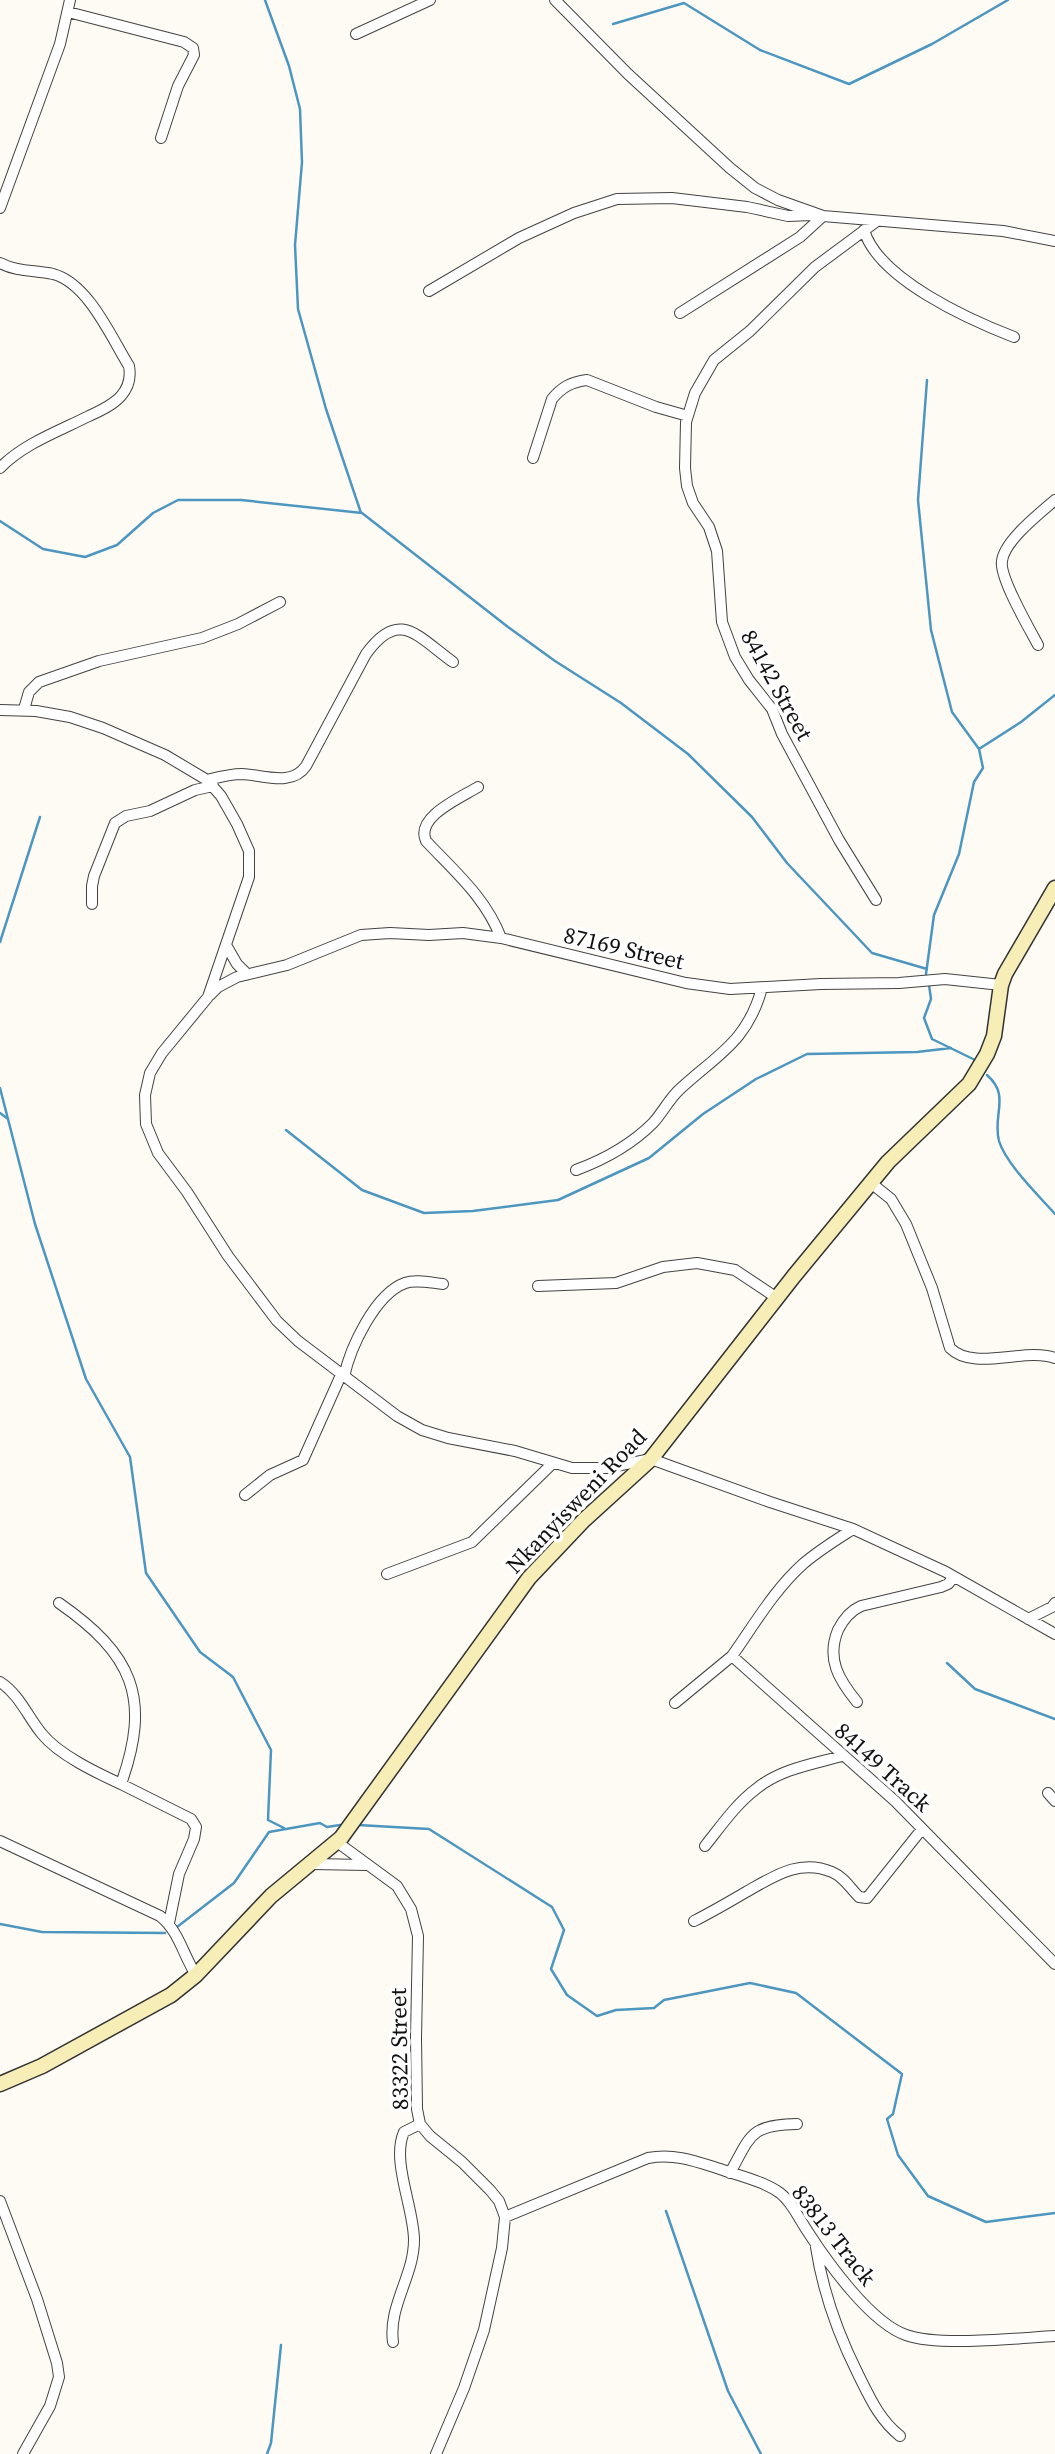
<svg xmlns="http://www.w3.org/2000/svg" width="1055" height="2454" viewBox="0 0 1055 2454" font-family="'Source Serif 4',serif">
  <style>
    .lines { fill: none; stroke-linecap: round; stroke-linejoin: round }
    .stream { stroke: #4c96c0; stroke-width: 2.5 }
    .street-casing { stroke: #434343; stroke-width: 12 }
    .secondary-casing { stroke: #323232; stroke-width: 17 }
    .street { stroke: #fff; stroke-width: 10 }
    .secondary { stroke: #f7edb6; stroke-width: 14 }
    .labels { text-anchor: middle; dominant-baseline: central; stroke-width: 7; stroke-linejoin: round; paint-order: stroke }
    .street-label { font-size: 23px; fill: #101010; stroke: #fff }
  </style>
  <rect width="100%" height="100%" fill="#fefbf4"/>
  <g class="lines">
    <path class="stream" d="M265,0l24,66 11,43 2,53 -7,83 3,64 28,100 35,104
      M613,24l71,-21 76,47 89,34 83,-40 76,-44
      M927,380l-9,120 13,130 21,82 27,37
      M0,521l43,28 42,8 32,-12 36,-32 25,-13h63l121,13 146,114 47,34 66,42 67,51 64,63 35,46 85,90 55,16
      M0,942l40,-125
      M926,974l8,-59 25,-61 15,-72 9,-14 -4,-19 42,-27 34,-27
      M929,985l2,14 -7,19 8,21 43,21
      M987,1075c24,21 5,40 12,66 7,23 40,55 56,73
      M0,1088l35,136 51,155 44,78 16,116 54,79 33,25 38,73 -3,70 16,8
      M0,1113l8,6
      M286,1130l76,60 62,23 49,-2 85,-11 91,-42 54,-44 53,-35 51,-25 110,-2 34,-4
      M947,1663l28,26 80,30
      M358,1825l71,4 123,78 12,23 -13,39 16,26 30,21 19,-6 38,-2 10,-8 86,-17 46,10 106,81 -9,40 -6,5 11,36 30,41 58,26 69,-9
      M0,1924l42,8 123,1
      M177,1927l57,-44 35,-51 51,-9 7,4 13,-2
      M666,2211l62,180 33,63
      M267,2454l4,-11 10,-98"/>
    <defs>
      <path id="street" d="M555,0l73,74 102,94 25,20 23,12 45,16 180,15 52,10
        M68,12l116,30 9,6 1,7 -16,31 -17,52
        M356,34l74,-34
        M0,208l60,-164 10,-44
        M864,230c14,49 106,90 150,107
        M0,263c17,9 35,7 53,11 35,9 58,63 76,92 2,11 0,21 -8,30 -8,9 -21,15 -32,20 -30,15 -66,28 -89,52
        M429,291l90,-53 55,-25 43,-14 55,-1 75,9 41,9 24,-1
        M680,313l120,-76 23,-21
        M533,458l19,-59c10,-12 19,-17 35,-19l69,27 32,9
        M1038,645c-9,-17 -39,-68 -36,-84 2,-20 38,-48 53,-61
        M24,709l5,-17 10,-10 60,-21 103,-23 36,-14 42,-22
        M0,710l36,1 34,6 33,11 62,27 42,25 14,16 16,28 12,27v26l-41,120 -46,56 -12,20 -5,22 1,29 12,29 29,39 41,64 49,65 21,20 99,75 25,14 26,8 67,13 57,17h34l45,-9 119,43 83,27 93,43 109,62
        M207,780c12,-3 23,-6 35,-6 21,1 50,13 64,-8l60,-112c33,-46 51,-18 87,8
        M478,787c-18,11 -63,30 -52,54 29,31 60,57 75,97
        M876,900l-37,-60 -57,-106 -10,-25 -23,-29 -14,-23 -13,-35 -5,-71 -8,-24 -16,-24 -6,-17 -2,-18 1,-46 9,-29 19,-33 36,-29 65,-64 62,-46
        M92,904v-18l2,-10 21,-53 11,-7 24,-5 45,-21 18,-4
        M226,945l11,19 10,10
        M210,995l8,-8 19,-10 50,-12 74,-30 29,-2 39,2 34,-2 38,5 185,45 44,6 91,-5 78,-1 46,-4 56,6
        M576,1170c27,-10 56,-26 77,-47 10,-11 16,-24 27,-34 38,-35 67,-47 82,-101
        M871,1183l20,16 15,25 26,64 18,60c24,24 74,-1 105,10
        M538,1286l78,-3 47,-16 34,-4 38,7 42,28
        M344,1377c6,-29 31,-83 61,-94 11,-4 27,0 38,1
        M245,1495l25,-20 33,-15 38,-85
        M387,1574l85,-32 81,-79
        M59,1603c73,51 93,94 62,181l70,35 5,8 -2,12 -15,35 -10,49
        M1028,1619l24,-12 3,-4
        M732,1656c22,-31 42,-66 71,-92 15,-13 33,-24 50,-35
        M0,1682c19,12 28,35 42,52 17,21 55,39 79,50
        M857,1702c-18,-22 -31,-43 -19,-72 5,-10 12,-19 23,-24l80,-19 7,-3 6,-7
        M675,1703l57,-47 163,145 160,163
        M1048,1793l7,8
        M0,1841l160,75c19,15 23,39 36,59
        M337,1842l60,44 14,23 7,27 -2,102 1,71 3,15 10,12 32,26 28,28 9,11 6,16 -3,31 -18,82 -20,58 -28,66
        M705,1846c16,-20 31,-42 51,-57 24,-20 57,-25 86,-33
        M312,1864l55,1
        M694,1921c18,-9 35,-19 52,-29 27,-15 53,-34 86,-20 12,5 18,16 27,25l8,1 55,-69
        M730,2173c21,-38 20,-48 67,-49
        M0,2201l37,98 20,64 2,14 -9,29 -27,48
        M505,2217l143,-59c26,-5 47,3 72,11 20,7 43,12 60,24 12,9 19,26 28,39 20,31 63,91 98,103 33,12 112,3 149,1
        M816,2247c7,46 21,85 42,127 12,24 21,45 42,62
        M393,2342c-5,-36 21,-66 21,-102 0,-32 -23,-79 -10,-108l16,-8"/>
      <path id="secondary" d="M0,2084l42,-18 129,-71 25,-20 75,-79 70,-58 188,-260 55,-58 67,-61 143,-183 94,-114 81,-78 18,-30 7,-18 7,-51 4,-11 50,-86"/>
    </defs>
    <use href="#street" class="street-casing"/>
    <use href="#secondary" class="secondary-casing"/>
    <use href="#street" class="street"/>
    <use href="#secondary" class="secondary"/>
  </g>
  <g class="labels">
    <g class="street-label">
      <text transform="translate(777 685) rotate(61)">84142 Street</text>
      <text transform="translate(624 948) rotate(13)">87169 Street</text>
      <text transform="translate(576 1501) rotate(-46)">Nkanyisweni Road</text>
      <text transform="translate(883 1767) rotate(42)">84149 Track</text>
      <text transform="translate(399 2049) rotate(-91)">83322 Street</text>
      <text transform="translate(834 2235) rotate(52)">83813 Track</text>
    </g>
  </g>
</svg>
